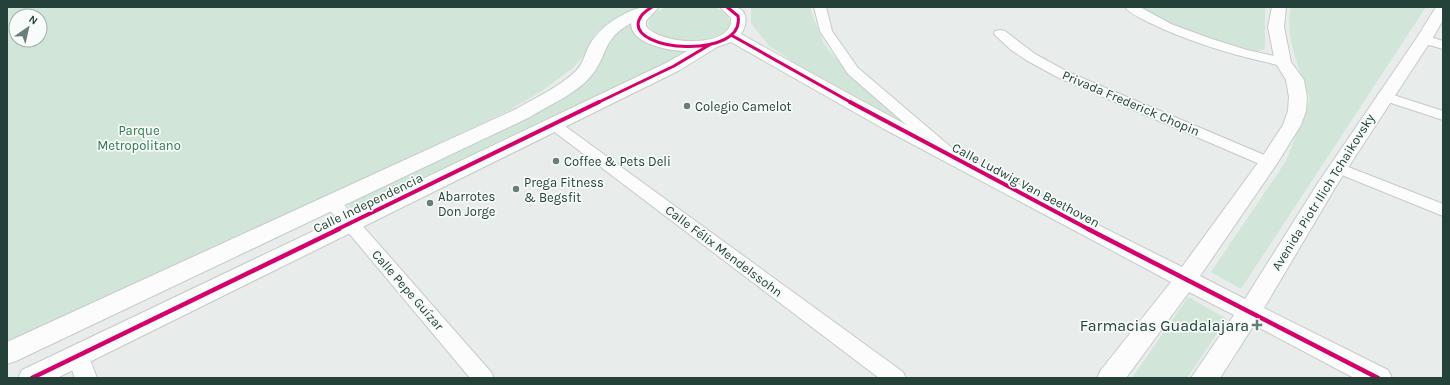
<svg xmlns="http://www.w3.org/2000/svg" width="1450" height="385" viewBox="0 0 1450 385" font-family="Karla,sans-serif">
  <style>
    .green { fill: #d1e6d8; fill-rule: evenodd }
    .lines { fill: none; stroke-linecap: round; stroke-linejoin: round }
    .minor-casing { stroke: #c5cac8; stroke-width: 2 }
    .tertiary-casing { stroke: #c5cac8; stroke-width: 2 }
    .minor { fill: #fcfcfc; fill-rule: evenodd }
    .tertiary { fill: #fcfcfc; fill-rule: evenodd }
    .cycleway-far2-casing { stroke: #f7fbf9; stroke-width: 5 }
    .cycleway-far1-casing { stroke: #f7fbf9; stroke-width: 6 }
    .cycleway-casing { stroke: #f7fbf9; stroke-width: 7 }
    .cycleway-far2 { stroke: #d6006c; stroke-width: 3 }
    .cycleway-far1 { stroke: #d6006c; stroke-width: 4 }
    .cycleway { stroke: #d6006c; stroke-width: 4.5 }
    .poi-dot { fill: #697e78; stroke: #f7fbf9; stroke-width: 1.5 }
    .labels { text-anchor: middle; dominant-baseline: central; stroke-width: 3.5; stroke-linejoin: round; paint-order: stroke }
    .street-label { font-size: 13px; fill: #24423a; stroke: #f7fbf9 }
    .poi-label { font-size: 13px; fill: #24423a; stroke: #f7fbf9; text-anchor: start }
    .park-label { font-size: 13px; fill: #2d7a4b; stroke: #f7fbf9 }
    .near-poi-label { font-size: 16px; fill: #24423a; stroke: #f7fbf9; text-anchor: end }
  </style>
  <rect width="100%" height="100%" fill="#e8edeb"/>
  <path class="green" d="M7,7h631l-32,18 -11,9 -7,17 -15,17 -31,23 -34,20 -501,234zM16,16h24v24h-24z
    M667,7c14,0 33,-3 46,0 5,1 10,4 13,8 23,22 -66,43 -78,8 3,-9 10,-13 19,-16z
    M751,7h60v4l14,35 40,44 41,35 -87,-46 -51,-34 -17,-22z
    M1142,7h123v42l-9,3 -20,-4 -43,-15 -35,-16z
    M1291,7h135l-185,282 -30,-17 75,-111 24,-62c-10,-29 -26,-61 -19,-92z
    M629,24c22,27 32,26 65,25l-338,165 -9,-11 236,-121 25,-43z
    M1188,297l39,22 -40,59h-55z"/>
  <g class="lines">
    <defs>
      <path id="minor" d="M814,7h12l6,24 26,37 94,80 2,3 -2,3 -6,2 -6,-2 -92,-80 -28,-43z
        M1125,7h15l31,17 38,14 38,12 41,9 2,3 -2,3 -5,1c-47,-10 -92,-23 -135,-44 -7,-4 -18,-8 -23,-15z
        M1000,30l5,1 30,23 33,18 206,87 2,3 -2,3 -6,2 -6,-2 -203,-87 -33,-18 -16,-11 -16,-15 1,-3z
        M1424,35l19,6v8l-24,-7 -1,-3 1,-3z
        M1384,92l59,19v9l-64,-21 -2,-3 2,-3z
        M553,119l5,2 345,251 3,6h-27l-331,-251 -3,-3 3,-3z
        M1338,163l105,41v12l-111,-45 -2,-3 2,-3z
        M333,197l6,2 152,173 3,6h-24l-143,-171 -3,-4 3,-4z
        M78,348l8,2 11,28h-22l-8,-22 3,-6z"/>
      <path id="tertiary" d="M643,7l15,1 -12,13v5c15,20 88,23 85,-8l-11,-11c4,0 12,-1 16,0 13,4 11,18 5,27 145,82 292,159 441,233l78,-107 23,-35 5,-14 1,-14 -3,-17 -11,-18 -7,-35 4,-20h14l-2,20 7,35 13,18 3,17 -1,14 -5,14 -23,37 -78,114 45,23 73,-116 98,-144 20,-32h7v13l-11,19 -94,144 -74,125 124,62 4,8h-38l-100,-53 -34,53h-29l43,-63 -45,-23 -63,86h-29l4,-8 70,-88 -287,-153 -153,-87 -14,5 -37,23 -623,308h-39l4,-8 646,-308 19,-11c-16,0 -56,-6 -56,-28 -30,17 -22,31 -40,53 -15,18 -42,29 -61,41l-514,244 -9,3v-22l509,-233c21,-12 43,-22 60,-38 7,-7 9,-17 13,-25 11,-20 32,-33 54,-39z"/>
    </defs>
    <use href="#minor" class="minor-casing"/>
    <use href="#tertiary" class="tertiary-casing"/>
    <use href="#minor" class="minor"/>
    <use href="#tertiary" class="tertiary"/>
    <defs>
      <path id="cycleway-far2" d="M652,7c-5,3 -11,7 -13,13 -12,32 107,40 99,-4l-11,-9
        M731,35l121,68
        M597,103l77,-37 37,-22"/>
      <path id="cycleway-far1" d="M850,102l240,128
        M336,230l263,-128"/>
      <path id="cycleway" d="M1088,229l290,149
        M32,378l307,-149"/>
    </defs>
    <use href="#cycleway-far2" class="cycleway-far2-casing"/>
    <use href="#cycleway-far1" class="cycleway-far1-casing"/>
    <use href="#cycleway" class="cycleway-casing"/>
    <use href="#cycleway-far2" class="cycleway-far2"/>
    <use href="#cycleway-far1" class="cycleway-far1"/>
    <use href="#cycleway" class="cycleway"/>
  </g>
  <g class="poi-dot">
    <circle cx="687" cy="106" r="4"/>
    <circle cx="556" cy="161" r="4"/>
    <circle cx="516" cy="189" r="4"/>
    <circle cx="430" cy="203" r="4"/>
    <path d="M1255 319h4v4h4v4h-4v4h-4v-4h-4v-4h4z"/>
  </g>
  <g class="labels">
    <g class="street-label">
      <text transform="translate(1131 103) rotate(23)">Privada Frederick Chopin</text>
      <text transform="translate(1026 185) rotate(28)">Calle Ludwig Van Beethoven</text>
      <text transform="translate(1323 192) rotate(-58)">Avenida Piotr Ilich Tchaikovsky</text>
      <text transform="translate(368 203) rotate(-26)">Calle Independencia</text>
      <text transform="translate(724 251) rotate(37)">Calle Félix Mendelssohn</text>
      <text transform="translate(408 290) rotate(49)">Calle Pepe Guízar</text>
    </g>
    <g class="poi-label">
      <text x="695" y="106">Colegio Camelot</text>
      <text x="564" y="161">Coffee &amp; Pets Deli</text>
      <text x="524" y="182">Prega Fitness<tspan x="524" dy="15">&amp; Begsfit</tspan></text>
      <text x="438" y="196">Abarrotes<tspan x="438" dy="15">Don Jorge</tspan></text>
    </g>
    <g class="park-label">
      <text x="139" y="130">Parque<tspan x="139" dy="15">Metropolitano</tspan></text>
    </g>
    <g class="near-poi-label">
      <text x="1249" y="325">Farmacias Guadalajara</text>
    </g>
  </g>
  <rect width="1450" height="385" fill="none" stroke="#24423a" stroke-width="16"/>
  <g transform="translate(28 28) rotate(34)"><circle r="19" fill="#f7fbf9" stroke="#a3b1ad"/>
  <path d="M0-3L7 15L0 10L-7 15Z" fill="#697e78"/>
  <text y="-6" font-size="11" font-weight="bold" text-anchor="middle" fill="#24423a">N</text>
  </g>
</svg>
